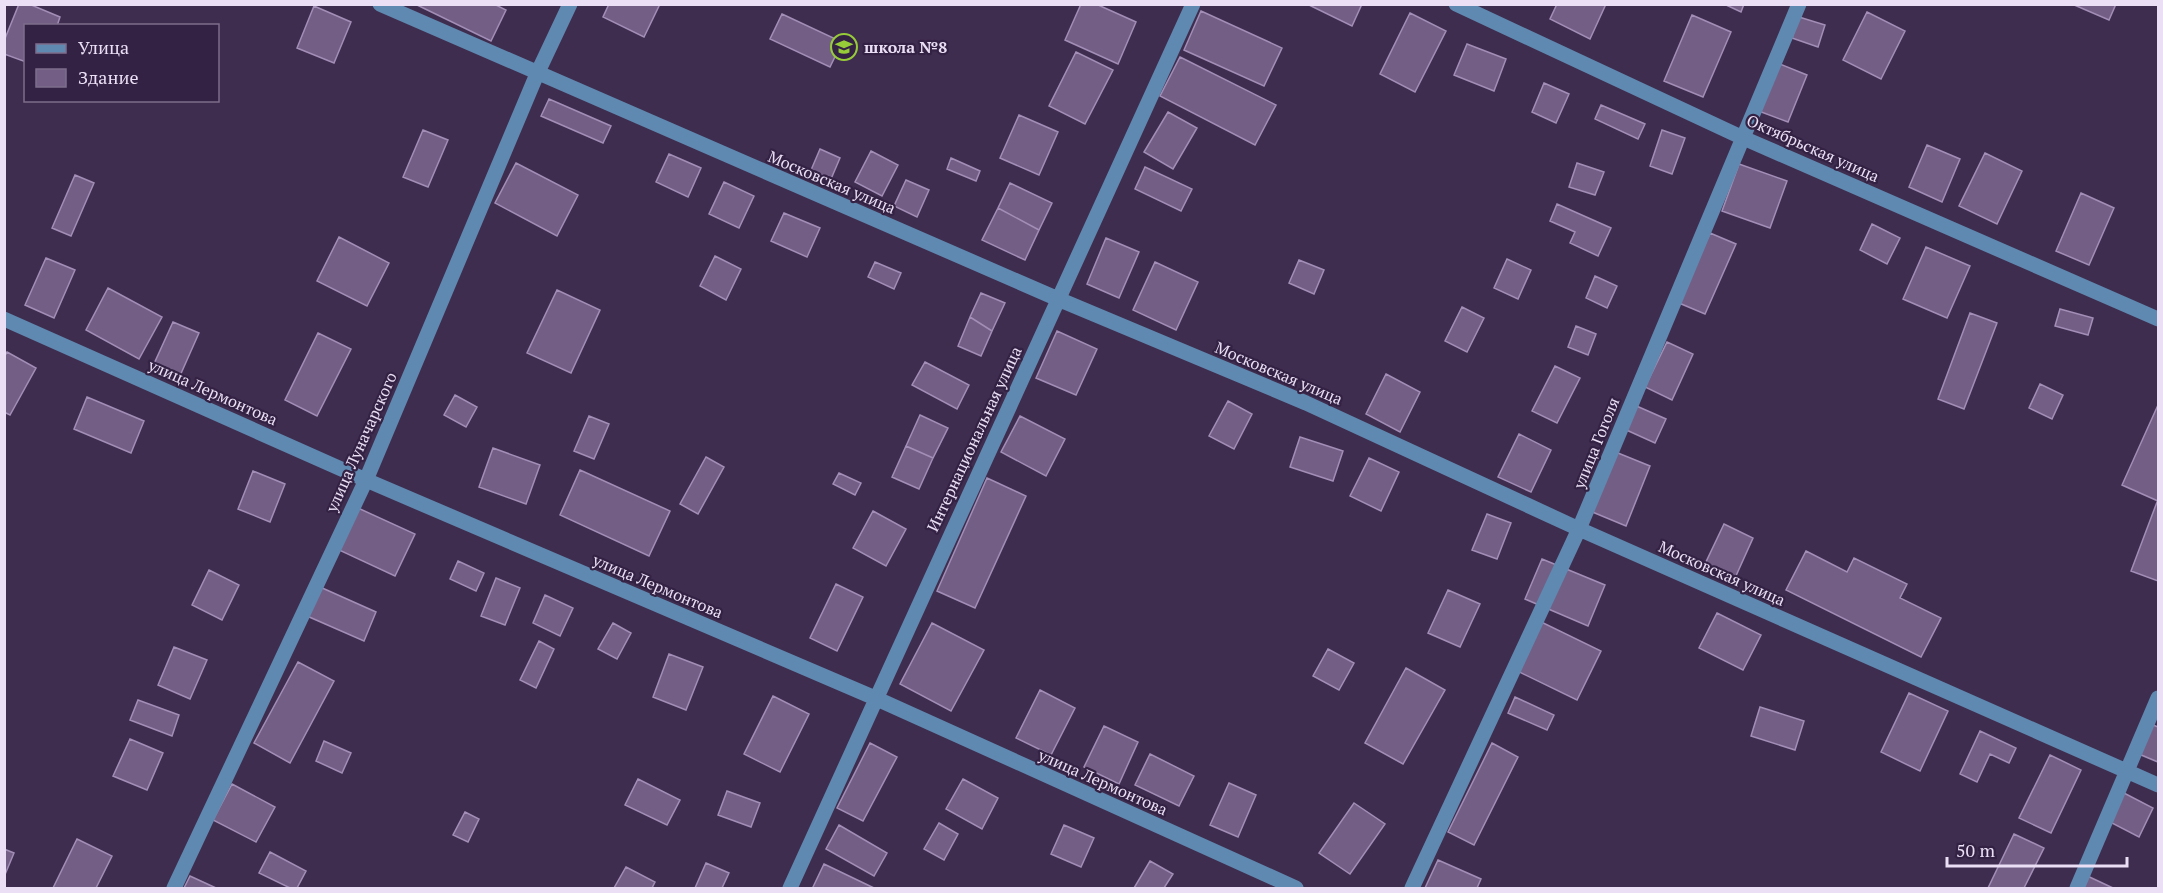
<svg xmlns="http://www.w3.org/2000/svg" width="2163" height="893" viewBox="0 0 2163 893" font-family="'PT Serif',serif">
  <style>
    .building { fill: #735f86; stroke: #a28eb6; stroke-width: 1.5 }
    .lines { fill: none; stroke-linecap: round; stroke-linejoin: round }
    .minor { stroke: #5f89b0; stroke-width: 15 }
    .labels { text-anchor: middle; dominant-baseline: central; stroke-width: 4.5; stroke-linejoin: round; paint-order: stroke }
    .poi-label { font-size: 16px; font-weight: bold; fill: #eadff5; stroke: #342244; text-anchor: start }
    .street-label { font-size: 16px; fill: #eadff5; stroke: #342244 }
  </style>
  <rect width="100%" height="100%" fill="#3f2d4f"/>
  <path class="building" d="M19,4h10l31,13 -3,9h-31v36l-22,-8v-13z
    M415,4h79l12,6 -15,31z
    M609,4h51l-16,33 -41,-20z
    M1081,4h15l40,18 -18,42 -53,-24z
    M1307,4h55l-10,22z
    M1557,4h49l-16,35 -40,-20z
    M1724,4h20l-3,8z
    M2072,4h44l-7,16z
    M314,6l37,16 -17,41 -37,-15z
    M1201,11l81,37 -18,38 -80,-36z
    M1867,12l38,19 -24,48 -38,-19z
    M1410,13l36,18 -31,61 -35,-18z
    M782,14l60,28 -12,25 -60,-28z
    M1692,15l39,17 -28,65 -39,-16z
    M1799,17l26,8 -7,22 -26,-9z
    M1467,44l39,15 -12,32 -40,-16z
    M1076,52l37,18 -28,54 -36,-18z
    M1180,57l96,48 -21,40 -95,-49z
    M1775,62l32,13 -19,47 -32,-12z
    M1544,83l25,11 -13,29 -24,-11z
    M549,99l62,27 -8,17 -62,-27z
    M1601,105l44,19 -7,15 -43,-20z
    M1168,112l29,16 -24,41 -29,-17z
    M1019,115l39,17 -19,43 -39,-17z
    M423,130l25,10 -20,47 -25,-10z
    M1662,130l23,8 -13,36 -22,-8z
    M1927,145l33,14 -18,43 -33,-15z
    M820,149l20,9 -9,21 -20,-9z
    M871,151l27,14 -16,31 -27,-14z
    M1985,153l37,18 -25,53 -38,-18z
    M669,154l32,14 -13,29 -32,-15z
    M951,158l29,13 -4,10 -29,-12z
    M516,163l62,32 -21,41 -62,-33z
    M1577,163l27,9 -9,23 -26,-8z
    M1739,164l48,17 -17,47 -48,-17z
    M1145,167l47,22 -11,22 -46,-22z
    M75,175l19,8 -23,53 -19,-8z
    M906,180l23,10 -12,27 -23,-11z
    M724,182l30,14 -15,32 -30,-14z
    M1010,183l42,20 -13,27 -41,-22z
    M2081,193l33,15 -25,57 -33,-14z
    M1557,204l54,24 -13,28 -28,-13 5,-11 -25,-11z
    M998,208l41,22 -14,30 -43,-20z
    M784,213l36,15 -13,29 -36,-16z
    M1872,224l28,14 -13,26 -27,-14z
    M1710,233l26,11 -31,70 -26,-11z
    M339,237l50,26 -22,43 -50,-25z
    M1106,238l33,14 -20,46 -32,-14z
    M1926,247l44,19 -23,52 -44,-19z
    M715,256l26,13 -15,31 -26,-14z
    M46,258l29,12 -21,48 -29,-13z
    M1507,259l24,11 -13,29 -24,-11z
    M1299,260l25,10 -10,24 -25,-11z
    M875,262l26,11 -7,16 -26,-12z
    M1155,262l43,20 -22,48 -43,-20z
    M1595,276l22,10 -10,22 -21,-10z
    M108,288l54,29 -23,42 -53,-29z
    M557,290l43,20 -29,63 -44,-20z
    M981,293l24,10 -13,28 -22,-14z
    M1462,307l22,11 -17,34 -22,-11z
    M2060,309l33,9 -5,17 -33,-9z
    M1970,313l27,10 -33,86 -26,-10z
    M970,317l22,14 -11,25 -23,-10z
    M173,322l26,11 -20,45 -26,-12z
    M1576,326l20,8 -8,21 -20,-8z
    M1057,331l40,18 -21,46 -40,-17z
    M318,333l33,16 -34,67 -32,-16z
    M1667,342l26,12 -21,46 -27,-13z
    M7,352l29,16 -26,47 -6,-3v-55z
    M925,362l44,23 -12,24 -45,-24z
    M1555,366l25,12 -23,45 -25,-12z
    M1386,374l34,18 -20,40 -34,-18z
    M2040,384l23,11 -11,24 -23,-11z
    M455,395l22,12 -11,20 -22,-12z
    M87,397l57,24 -13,32 -57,-24z
    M1228,401l24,13 -18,35 -25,-13z
    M1632,404l34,15 -11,24 -33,-15z
    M2158,405v96l-36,-16z
    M920,415l28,13 -15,30 -27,-12z
    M589,416l20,8 -15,35 -20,-8z
    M1020,416l45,23 -19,37 -45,-24z
    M1519,434l32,16 -20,42 -33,-15z
    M1300,437l43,14 -10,30 -43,-14z
    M906,446l27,12 -14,31 -27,-12z
    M493,448l47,17 -14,39 -47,-17z
    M1613,451l37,15 -24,60 -36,-15z
    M706,457l18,10 -26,47 -18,-10z
    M1369,458l30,14 -18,39 -31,-15z
    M580,470l90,41 -21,45 -89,-41z
    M253,471l32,13 -15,38 -32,-13z
    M839,473l22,10 -6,12 -22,-11z
    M987,478l39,18 -51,112 -38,-17z
    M2157,502l1,1v78l-27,-10z
    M358,508l57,26 -20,42 -56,-26z
    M873,511l33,18 -20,37 -33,-18z
    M1487,514l24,9 -14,36 -25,-9z
    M1724,524l29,14 -18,40 -30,-14z
    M1806,551l41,21 7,-14 53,26 -7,14 41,20 -20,39 -135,-67z
    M1542,559l63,26 -17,41 -63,-27z
    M458,561l26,12 -8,18 -26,-12z
    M209,570l30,15 -17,35 -30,-15z
    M496,578l24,10 -15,37 -24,-9z
    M836,584l27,13 -26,54 -27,-13z
    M320,587l56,25 -12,29 -57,-25z
    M1448,590l32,14 -20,43 -32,-14z
    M545,595l28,13 -13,28 -27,-13z
    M1717,613l44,22 -18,35 -44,-22z
    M1533,618l68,33 -24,49 -68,-33z
    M613,623l18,10 -14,26 -19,-10z
    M932,623l52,27 -33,61 -51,-27z
    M539,641l15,8 -18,39 -16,-8z
    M174,647l33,13 -17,39 -32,-14z
    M1328,649l26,14 -15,27 -26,-14z
    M669,654l34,13 -17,43 -33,-13z
    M298,662l36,19 -44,82 -36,-20z
    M1406,668l39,22 -42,74 -38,-21z
    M1040,690l35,18 -24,47 -35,-17z
    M1909,693l39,18 -28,60 -39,-19z
    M773,696l36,18 -29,58 -36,-18z
    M1515,697l39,18 -7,15 -39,-17z
    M138,700l41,15 -7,21 -42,-16z
    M1760,707l44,14 -9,29 -44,-14z
    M2146,722l12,5v35l-24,-10z
    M1104,726l34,16 -19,42 -35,-17z
    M1980,731l36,17 -7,15 -19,-9 -13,28 -17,-8z
    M130,739l33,14 -16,37 -34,-14z
    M324,741l27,12 -9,20 -26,-12z
    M870,743l27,14 -34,64 -26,-13z
    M1492,743l26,14 -44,88 -26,-13z
    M1150,754l44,22 -15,30 -44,-21z
    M2050,755l31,15 -30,63 -32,-15z
    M638,779l42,21 -13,25 -42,-20z
    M963,779l35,19 -16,31 -36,-20z
    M1229,783l27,12 -18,42 -28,-12z
    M232,784l43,23 -19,35 -43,-22z
    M727,791l33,12 -9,24 -33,-12z
    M2122,792l31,16 -14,29 -31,-16z
    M1354,803l31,21 -35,50 -31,-21z
    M465,812l14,7 -11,23 -15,-7z
    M939,823l19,11 -14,26 -20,-11z
    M839,825l48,28 -13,23 -48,-27z
    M1064,825l30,13 -13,29 -30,-13z
    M2014,834l30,14 -20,40h-36z
    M77,839l35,17 -16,32h-43z
    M4,849l10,4 -10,24z
    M270,852l36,19 -9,17h-7l-31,-15z
    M1438,860l43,19 -4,9h-52z
    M1150,861l23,13 -9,14h-30z
    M706,863l23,10 -7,15h-27z
    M824,864l50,24h-58l-3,-1z
    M626,867l29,15 -3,6h-38z
    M2081,873l32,15h-40z
    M190,876l26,12h-32z"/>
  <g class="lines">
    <path class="minor" d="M380,4l678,295 248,104 273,126 579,256
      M1456,4l285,133 417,182
      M4,319l362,161 509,218 421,190
      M174,888l192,-408 171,-406 33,-70
      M790,888l403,-884
      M1412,888l167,-359 220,-525
      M2077,888l81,-190"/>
  </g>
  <defs>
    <symbol id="school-ring" viewBox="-11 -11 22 22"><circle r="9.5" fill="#342244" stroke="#97cc39" stroke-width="1.5"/><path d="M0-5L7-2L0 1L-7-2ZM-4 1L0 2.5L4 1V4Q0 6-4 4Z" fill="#97cc39"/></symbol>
  </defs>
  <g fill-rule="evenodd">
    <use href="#school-ring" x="829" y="32" width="30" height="30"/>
  </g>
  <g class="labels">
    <g class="poi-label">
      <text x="864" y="47">школа №8</text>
    </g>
    <g class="street-label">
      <text transform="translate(1813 148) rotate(24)">Октябрьская улица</text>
      <text transform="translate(832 182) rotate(23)">Московская улица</text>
      <text transform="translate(1279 373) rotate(23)">Московская улица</text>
      <text transform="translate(213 392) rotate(24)">улица Лермонтова</text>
      <text transform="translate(974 439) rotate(-65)">Интернациональная улица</text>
      <text transform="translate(361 442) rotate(-66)">улица Луначарского</text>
      <text transform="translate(1596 443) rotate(-68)">улица Гоголя</text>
      <text transform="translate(1722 573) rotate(24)">Московская улица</text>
      <text transform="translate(658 586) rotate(23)">улица Лермонтова</text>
      <text transform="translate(1103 782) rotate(24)">улица Лермонтова</text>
    </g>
  </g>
  <rect width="2163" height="893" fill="none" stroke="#eadff5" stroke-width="12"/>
  <rect x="24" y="24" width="195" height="78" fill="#342244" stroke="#7d6e8b" stroke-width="1.5"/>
  <rect x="36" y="44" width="30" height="9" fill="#5f89b0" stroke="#7d6e8b" stroke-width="1.5"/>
  <text x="78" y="54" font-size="18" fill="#eadff5">Улица</text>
  <rect x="36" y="69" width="30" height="18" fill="#735f86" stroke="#7d6e8b" stroke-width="1.5"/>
  <text x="78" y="84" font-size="18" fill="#eadff5">Здание</text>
  <path d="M1947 857v9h180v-9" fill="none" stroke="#eadff5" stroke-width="3"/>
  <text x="1956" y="857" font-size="18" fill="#eadff5" stroke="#342244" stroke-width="4.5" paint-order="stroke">50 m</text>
</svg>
